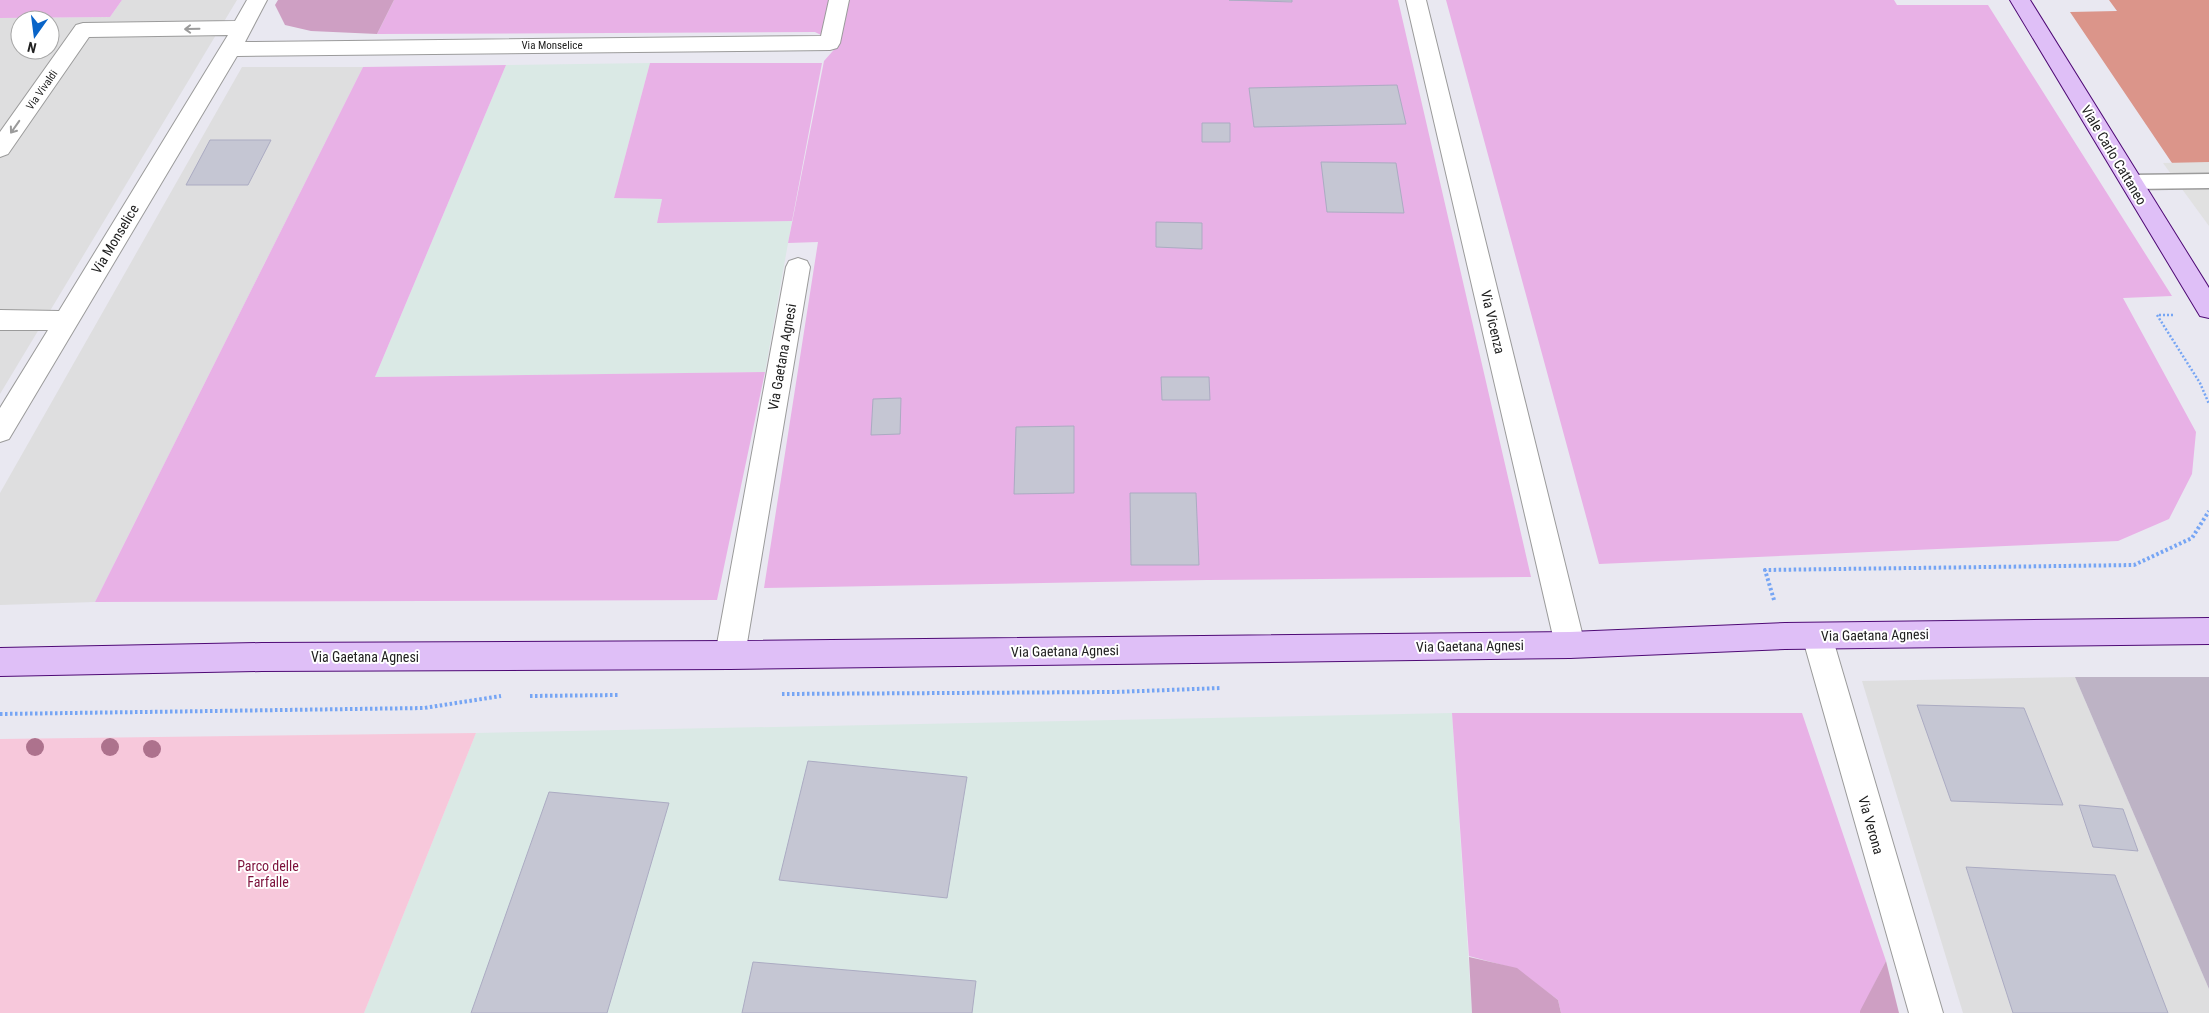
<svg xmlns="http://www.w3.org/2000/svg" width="2209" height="1013" viewBox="0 0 2209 1013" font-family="'Roboto Condensed',sans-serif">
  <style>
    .residential { fill: #dededf; fill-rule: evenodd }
    .industrial { fill: #dae9e5 }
    .construction { fill: #bdb3c5 }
    .grass { fill: #e8b1e6 }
    .forest { fill: #ce9fc3 }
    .park { fill: #f7c8db }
    .pitch { fill: #db958a }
    .parking { fill: #e1e1e1 }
    .building { fill: #c5c6d3; stroke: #ababc2 }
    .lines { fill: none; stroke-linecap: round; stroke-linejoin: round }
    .lane-casing { stroke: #9b9b9b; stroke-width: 3 }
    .street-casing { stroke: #9b9b9b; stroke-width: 2 }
    .secondary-casing { stroke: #4e0a75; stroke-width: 2 }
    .path-far1 { stroke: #76a5f4; stroke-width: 2.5; stroke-dasharray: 2 2; stroke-linecap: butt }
    .path { stroke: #76a5f4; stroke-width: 4; stroke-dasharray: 2.5 2.5; stroke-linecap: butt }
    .lane { fill: #fff; fill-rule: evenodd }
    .street { fill: #fff; fill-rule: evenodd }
    .secondary { fill: #dfbff7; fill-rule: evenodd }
    .tree { fill: #ad728d }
    .oneway { stroke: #9b9b9b }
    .labels { text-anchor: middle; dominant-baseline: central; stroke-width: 4; stroke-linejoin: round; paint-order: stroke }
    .far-street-label { font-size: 11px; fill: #212121; stroke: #fff }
    .street-label { font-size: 14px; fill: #212121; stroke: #fff }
    .park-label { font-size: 14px; fill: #7c113b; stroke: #fff }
  </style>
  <rect width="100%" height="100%" fill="#e9e8f1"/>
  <path class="residential" d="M122,0h115l-237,394v-376l110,-1zM20,20h30v30h-30z
    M242,67h121l-268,535 -95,3v-112z
    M2075,677l134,312v24h-246l-101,-332z"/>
  <path class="industrial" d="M650,63l-36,135 48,1 -5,24 135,-2 -27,151 -390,5 131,-312z
    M1452,713l20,300h-1108l112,-280z"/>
  <path class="construction" d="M2075,677h134v312z"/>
  <path class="grass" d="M0,0h122l-12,17 -110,1z
    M394,0h1004l133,577 -324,3 -443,8 54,-346 -30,1 36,-182 15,-17 -24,-12 -438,2z
    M1446,0h448l3,5h91l184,291 -49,2 73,134 -4,42 -23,45 -51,22 -519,23z
    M650,63h172l-30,158 -135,2 5,-24 -48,-1z
    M506,65l-131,312 390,-5 -48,228 -622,2 268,-535z
    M1452,713h350l84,248 -26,52h-299l-3,-13 -41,-31 -48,-13z"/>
  <path class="forest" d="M278,0h116l-17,34 -66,-3 -26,-6 -10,-20z
    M1469,957l48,11 41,32 3,13h-89z
    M1886,961l13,52h-39v-2z"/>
  <path class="park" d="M476,733l-112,280h-364v-274z"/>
  <path class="pitch" d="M2109,0h100v163h-37l-102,-151 47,-1z"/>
  <path class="parking" d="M2209,162v64l-46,-63z"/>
  <path class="building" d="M1229,0h63v2z
    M1397,85l9,39 -152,3 -5,-39z
    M1202,123h28v19h-28z
    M210,140h61l-23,45h-62z
    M1321,162l75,1 8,50 -77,-1z
    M1156,222l46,1v26l-46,-2z
    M1161,377h48l1,23h-48z
    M901,398l-1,36 -29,1 2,-36z
    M1074,426v67l-60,1 2,-67z
    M1130,493h66l3,72h-68z
    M1917,705l107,3 39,97 -112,-4z
    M808,761l159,16 -20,121 -168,-18z
    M549,792l120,11 -62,210h-136z
    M2079,805l44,4 15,42 -45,-4z
    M1966,867l149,8 53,138h-155z
    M753,962l223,19 -4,32h-230z"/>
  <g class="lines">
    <defs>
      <path id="lane" d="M2209,174v14l-78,1 -7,-2 -3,-5 3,-5 7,-2z"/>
      <path id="street" d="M247,0h20l-22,42 576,-6 8,-36h20l-9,43 -3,5 -7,2 -593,6 -228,383 -9,3v-34l48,-78h-48v-20l59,1 169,-276 -139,2 -81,117 -8,3v-25l76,-107 7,-2 152,-2z
        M1406,0h20l159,645 -5,9 -10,4 -10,-4 -5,-9z
        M798,258l9,3 3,6 -65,388 -5,10 -10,4 -10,-4 -5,-10 71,-388 3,-6z
        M1817,623l10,4 5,9 111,377h-34l-107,-377 5,-9z"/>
      <path id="secondary" d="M2010,0h20l179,288v30l-9,-2z
        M2209,618v26l-424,5 -215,9 -840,11 -468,2 -262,5v-28l262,-5 468,-2 840,-9 215,-9z"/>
    </defs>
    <use href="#lane" class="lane-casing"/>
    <use href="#street" class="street-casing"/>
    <use href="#secondary" class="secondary-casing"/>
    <path class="path-far1" d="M2173,315h-16l43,68 9,21"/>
    <path class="path" d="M1774,600l-9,-30 369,-5 58,-27 17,-27
      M782,694l333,-2 106,-4
      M530,696l88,-1
      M0,714l424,-6 77,-12"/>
    <use href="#lane" class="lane"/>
    <use href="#street" class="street"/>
    <use href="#secondary" class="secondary"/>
  </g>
  <g class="tree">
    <circle cx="35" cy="747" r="9"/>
    <circle cx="110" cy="747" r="9"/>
    <circle cx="152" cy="749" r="9"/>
  </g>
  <defs><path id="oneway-shaft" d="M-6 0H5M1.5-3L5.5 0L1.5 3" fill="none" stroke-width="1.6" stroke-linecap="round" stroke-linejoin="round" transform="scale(1.25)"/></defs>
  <g class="oneway">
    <use href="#oneway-shaft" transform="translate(192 29) rotate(179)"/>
    <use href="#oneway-shaft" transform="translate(15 127) rotate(125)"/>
  </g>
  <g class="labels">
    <g class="far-street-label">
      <text x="552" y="45">Via Monselice</text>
      <text transform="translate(42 90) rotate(-55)">Via Vivaldi</text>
    </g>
    <g class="street-label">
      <text transform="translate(2114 155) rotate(59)">Viale Carlo Cattaneo</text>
      <text transform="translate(115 239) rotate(-59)">Via Monselice</text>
      <text transform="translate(1493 322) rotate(77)">Via Vicenza</text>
      <text transform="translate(782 357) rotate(-80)">Via Gaetana Agnesi</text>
      <text transform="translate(1875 635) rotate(-1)">Via Gaetana Agnesi</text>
      <text transform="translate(1470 646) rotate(-1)">Via Gaetana Agnesi</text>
      <text transform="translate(1065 651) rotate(-1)">Via Gaetana Agnesi</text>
      <text x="365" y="657">Via Gaetana Agnesi</text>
      <text transform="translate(1871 825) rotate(74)">Via Verona</text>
    </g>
    <g class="park-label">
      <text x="268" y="866">Parco delle<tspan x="268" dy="16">Farfalle</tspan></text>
    </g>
  </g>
  <g transform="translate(35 35) rotate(194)"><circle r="24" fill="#ffffff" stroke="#a6a6a6"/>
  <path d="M0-4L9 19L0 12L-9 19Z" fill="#0964c8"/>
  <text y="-8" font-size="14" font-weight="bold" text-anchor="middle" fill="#212121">N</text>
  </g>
</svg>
